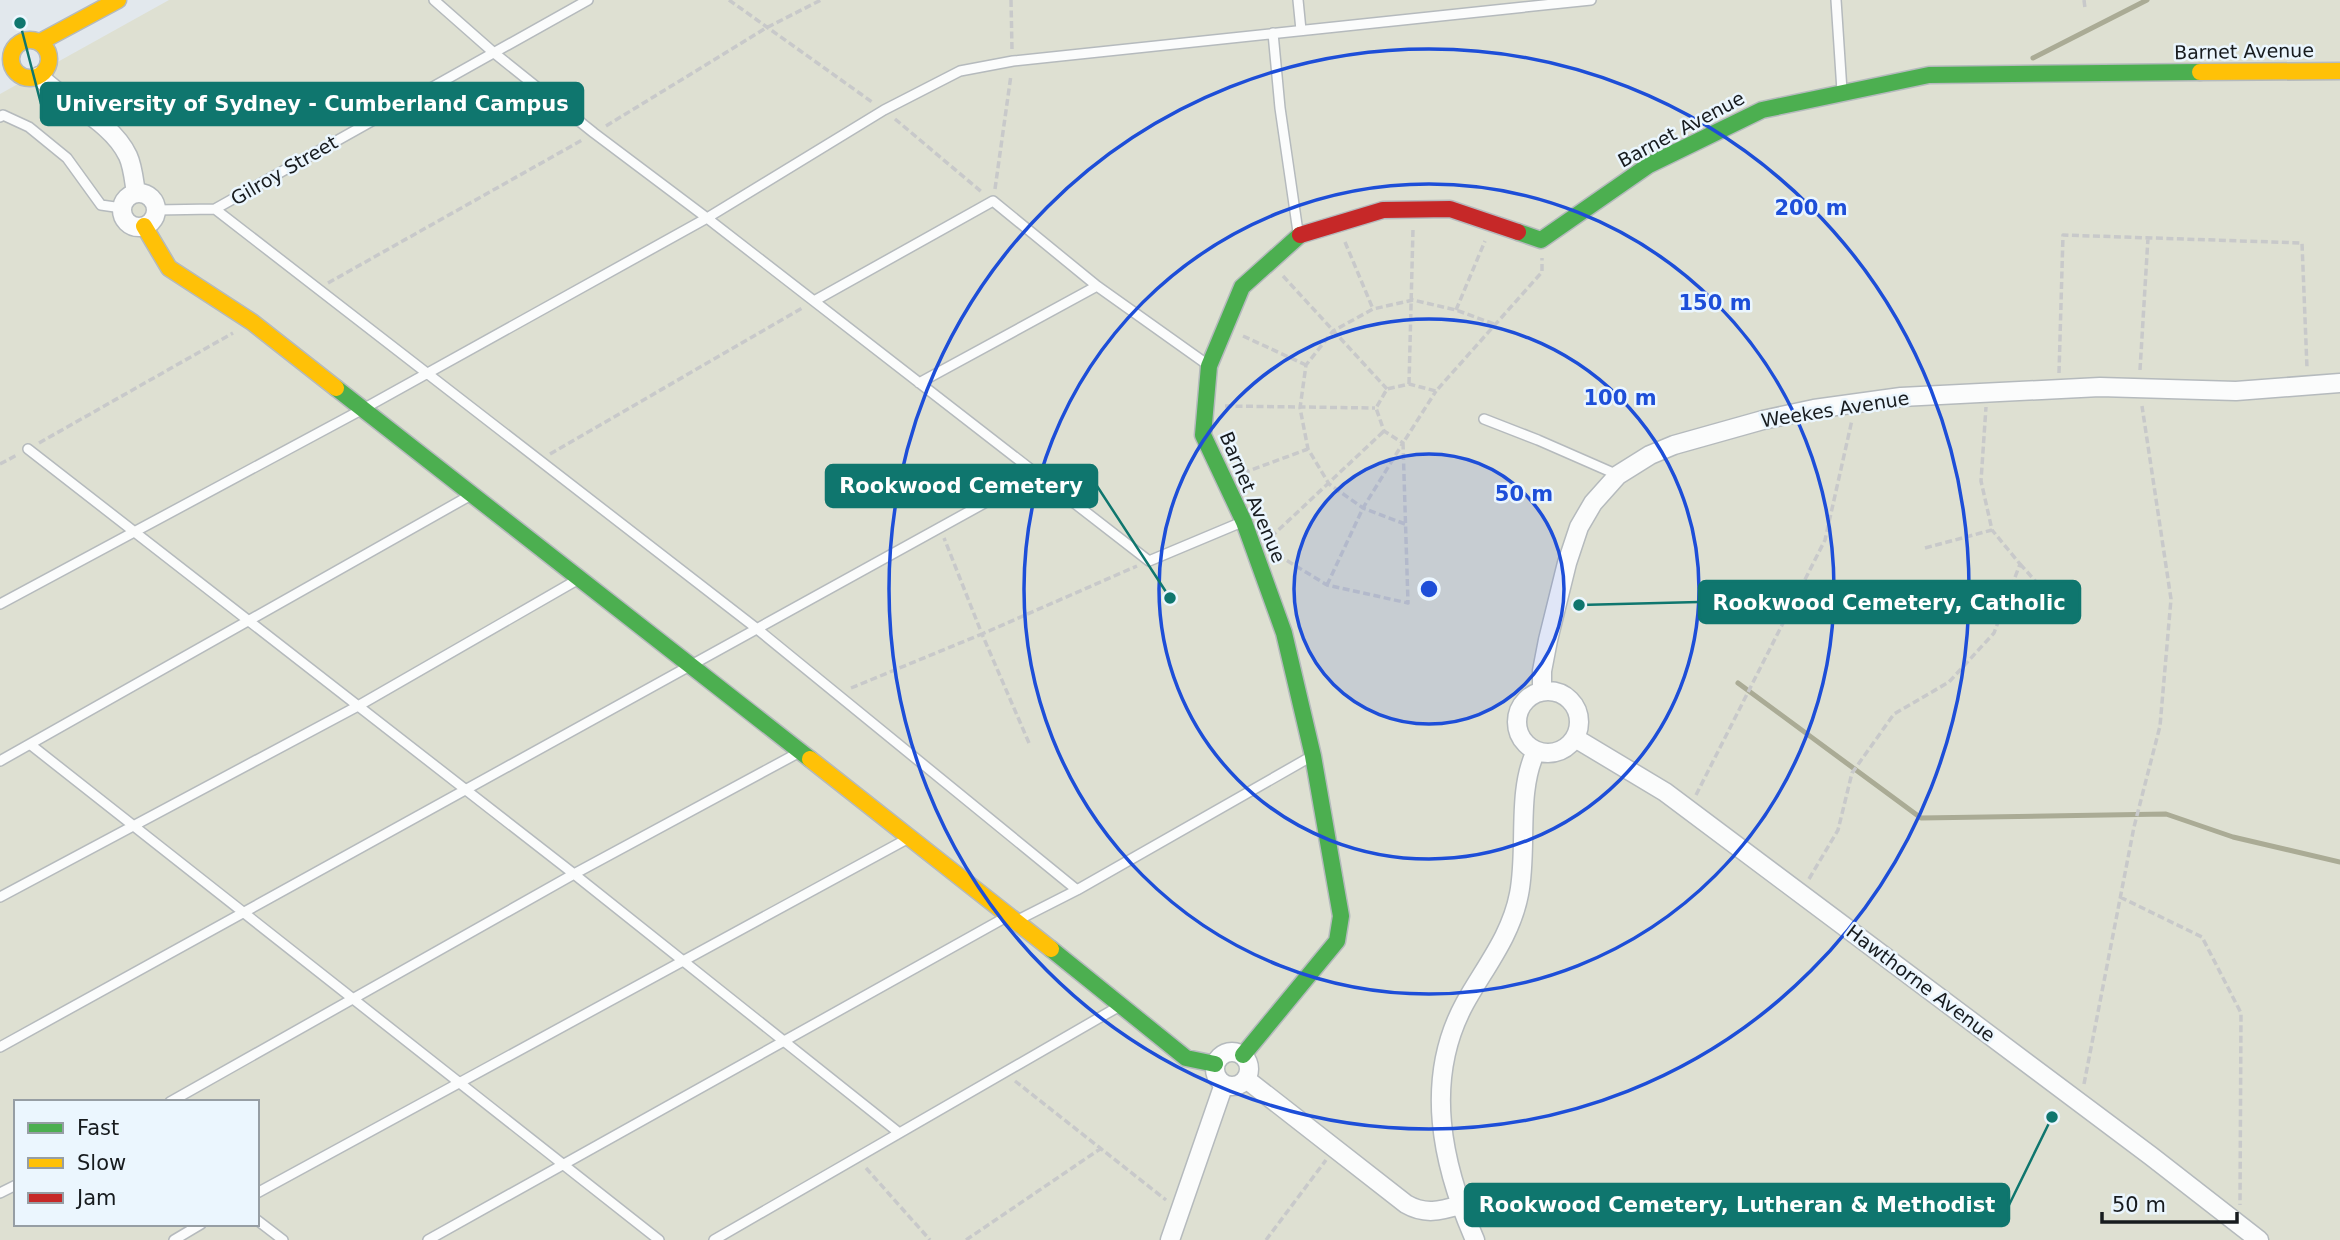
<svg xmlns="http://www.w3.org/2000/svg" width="2340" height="1240" viewBox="0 0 2340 1240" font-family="'DejaVu Sans',sans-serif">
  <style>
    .green { fill: #dee0d2; fill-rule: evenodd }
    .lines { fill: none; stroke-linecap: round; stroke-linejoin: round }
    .stream { stroke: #aaab95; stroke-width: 5 }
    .lane-casing { stroke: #b5babd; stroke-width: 12 }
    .street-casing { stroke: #b5babd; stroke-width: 21 }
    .fast-casing { stroke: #b5babd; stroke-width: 19 }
    .slow-casing { stroke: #b5babd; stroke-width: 19 }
    .jam-casing { stroke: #b5babd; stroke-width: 19 }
    .path { stroke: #c8c9ca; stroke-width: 3.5; stroke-dasharray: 7 3.5; stroke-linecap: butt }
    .lane { stroke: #fbfcfc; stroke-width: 9 }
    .street { stroke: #fbfcfc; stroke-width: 18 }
    .fast { stroke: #4caf50; stroke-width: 16 }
    .slow { stroke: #ffc107; stroke-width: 16 }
    .jam { stroke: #c62828; stroke-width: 16 }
    .ring { fill: none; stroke: #1d4ed8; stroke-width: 3.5 }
    .labels { text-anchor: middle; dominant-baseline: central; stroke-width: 5; stroke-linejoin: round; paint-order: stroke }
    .street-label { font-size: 19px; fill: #171b1e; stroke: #ebf6fe }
    .centre { fill: #1d4ed8; stroke: #ebf6fe; stroke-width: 3.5 }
    .ring-label { font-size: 21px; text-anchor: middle; font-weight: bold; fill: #1d4ed8; stroke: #ebf6fe; stroke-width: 5; stroke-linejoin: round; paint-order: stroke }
    .leader { fill: none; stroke: #0f766e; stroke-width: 2.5 }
    .callout-dot { fill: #0f766e; stroke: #ebf6fe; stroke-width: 2.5 }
    .callout { fill: #0f766e; stroke: #0f766e; stroke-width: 2.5 }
    .callout-label { font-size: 21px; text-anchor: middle; font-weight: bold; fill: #fff }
  </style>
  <rect width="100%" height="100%" fill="#e2e8ed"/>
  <path class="green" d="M169,0h2171v1240h-2340v-1146zM16,1102h241v122h-241z"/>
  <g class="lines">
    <path class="stream" d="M2033,58l114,-58
      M1738,683l183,135 245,-4 67,23 107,25"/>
    <defs>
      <path id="lane" d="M434,0l59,52 101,81 113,85 442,343 93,-39
        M1298,0l3,30
        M1836,0l6,91
        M1273,33l7,75 18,124
        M0,117l3,-2 26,12 38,31 34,47 21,3
        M215,209l541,419 321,262
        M156,210l59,-1 373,-209
        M814,301l179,-100 104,85 111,79
        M919,383l178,-97
        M1484,419l54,21 80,35
        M28,449l546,425 324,258
        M0,604l363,-195 344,-191 177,-108 76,-39 53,-10 578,-61
        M31,745l628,495
        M0,761l471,-266
        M0,897l358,-191 219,-126
        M1018,920l59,-30 235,-134
        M0,1047l1037,-573
        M170,1102l404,-228 224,-121
        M0,1193l16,-8
        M257,1193l650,-354
        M257,1220l26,20
        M174,1240l27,-16
        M428,1240l580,-324
        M714,1240l404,-233"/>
      <path id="street" d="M39,76c27,28 72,44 89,80 5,11 6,25 8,37
        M122 210a17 17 0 1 1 34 0a17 17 0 1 1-34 0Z
        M1542,691v-20l6,-31 19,-77 12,-36 14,-24 25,-28 32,-20 24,-10 89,-25 51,-11 87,-12 199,-10 136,4 104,-8
        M1517 722a31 31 0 1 1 62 0a31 31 0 1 1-62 0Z
        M1575,738l90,54 486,364 108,84
        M1215 1069a17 17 0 1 1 34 0a17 17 0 1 1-34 0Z
        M1246,1079l160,125c19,11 34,7 54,1
        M1170,1240l54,-156
        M1475,1240c-33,-75 -52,-160 -10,-237 20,-36 46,-67 54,-109 9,-45 -3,-102 17,-143"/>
      <path id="fast" d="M1518,232l23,8 108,-75 113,-55 167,-35 271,-3
        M336,388l474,371
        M1051,949l135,109 29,6
        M1243,1055l94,-114 4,-25 -28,-160 -29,-123 -40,-111 -41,-87 6,-69 33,-79 58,-52"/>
      <path id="slow" d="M11 59a19 19 0 1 1 38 0a19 19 0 1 1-38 0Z
        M40,42l78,-42
        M2200,72l140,-1
        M144,226l25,42 83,54 84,66
        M810,759l241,190"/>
      <path id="jam" d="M1300,235l83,-25 67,-1 68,23"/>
    </defs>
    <use href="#lane" class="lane-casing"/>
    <use href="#street" class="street-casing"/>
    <use href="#fast" class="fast-casing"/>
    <use href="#slow" class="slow-casing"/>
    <use href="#jam" class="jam-casing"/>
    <path class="path" d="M729,0l143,102
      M1011,0l1,50
      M2084,0l1,8
      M895,119l88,74
      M606,126l160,-98 55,-28
      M995,189l16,-114
      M1345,242l28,67
      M1283,276l104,113
      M328,283l256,-144
      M1456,310l29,-69
      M1243,336l63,29
      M2140,370l8,-132
      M2059,373l4,-138 239,8 5,125
      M1409,384l4,-155
      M1225,406l150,2
      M39,443l194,-110
      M550,454l254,-147
      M0,464l17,-9
      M1243,473l65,-24
      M1405,524l-42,-16 -34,-24 -21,-35 -8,-41 6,-43 27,-34 40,-22 40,-9 43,10 38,14
      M1271,537l113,-106
      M1925,548l67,-18 -11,-49 5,-74
      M1278,555l49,30 81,18 -5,-160 33,-52
      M2020,564l38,42
      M1327,585l36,-77 40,-65 -19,-12 -8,-23 11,-19 22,-5 27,7 106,-119v-14
      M851,688l131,-54 -38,-96
      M1029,743l-47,-109 155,-68
      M1696,795l129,-255 27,-120
      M1809,879l29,-49 14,-57 42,-59 55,-32 45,-49 26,-69 -28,-34
      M2120,897l82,40 39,76 -1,192
      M1015,1081l151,119
      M2084,1084l50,-257 26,-101 11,-127 -29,-193
      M866,1168l64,72
      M966,1240l134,-91
      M1266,1240l60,-80"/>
    <use href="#lane" class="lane"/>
    <use href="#street" class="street"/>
    <use href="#fast" class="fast"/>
    <use href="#slow" class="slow"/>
    <use href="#jam" class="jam"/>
  </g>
  <circle cx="1429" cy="589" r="135" fill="#1d4ed8" fill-opacity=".12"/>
  <g class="ring">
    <circle cx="1429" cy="589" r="135"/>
    <circle cx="1429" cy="589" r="270"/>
    <circle cx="1429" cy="589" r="405"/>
    <circle cx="1429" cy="589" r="540"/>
  </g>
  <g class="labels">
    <g class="street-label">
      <text transform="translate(2244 51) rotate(-1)">Barnet Avenue</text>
      <text transform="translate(1681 129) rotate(-28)">Barnet Avenue</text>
      <text transform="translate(284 170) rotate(-30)">Gilroy Street</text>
      <text transform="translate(1835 409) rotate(-9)">Weekes Avenue</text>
      <text transform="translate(1253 497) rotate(67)">Barnet Avenue</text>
      <text transform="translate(1921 983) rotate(37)">Hawthorne Avenue</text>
    </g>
  </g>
  <circle cx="1429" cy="589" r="10" class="centre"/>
  <g class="ring-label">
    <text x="1811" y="215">200 m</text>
    <text x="1715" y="310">150 m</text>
    <text x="1620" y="405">100 m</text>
    <text x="1524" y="501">50 m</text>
  </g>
  <path class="leader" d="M20 23L41 104M1170 598L1097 486M1579 605L1699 602M2052 1117L2009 1205"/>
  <g class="callout-dot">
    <circle cx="20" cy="23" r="7"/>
    <circle cx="1170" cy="598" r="7"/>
    <circle cx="1579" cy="605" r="7"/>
    <circle cx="2052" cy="1117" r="7"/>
  </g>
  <g class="callout">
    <rect x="41" y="83" width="542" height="42" rx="7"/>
    <rect x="826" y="465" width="271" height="42" rx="7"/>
    <rect x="1699" y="581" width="381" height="42" rx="7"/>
    <rect x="1465" y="1184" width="544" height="42" rx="7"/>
  </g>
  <g class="callout-label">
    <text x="312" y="111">University of Sydney - Cumberland Campus</text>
    <text x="961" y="493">Rookwood Cemetery</text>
    <text x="1889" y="610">Rookwood Cemetery, Catholic</text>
    <text x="1737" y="1212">Rookwood Cemetery, Lutheran &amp; Methodist</text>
  </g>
  <rect x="14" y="1100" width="245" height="126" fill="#ebf6fe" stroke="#969ea4" stroke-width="2"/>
  <rect x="28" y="1123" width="35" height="10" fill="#4caf50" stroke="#969ea4" stroke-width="2"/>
  <text x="77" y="1135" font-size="21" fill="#171b1e">Fast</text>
  <rect x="28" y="1158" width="35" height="10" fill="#ffc107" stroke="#969ea4" stroke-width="2"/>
  <text x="77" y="1170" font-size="21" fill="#171b1e">Slow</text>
  <rect x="28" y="1193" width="35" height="10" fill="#c62828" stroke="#969ea4" stroke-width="2"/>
  <text x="77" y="1205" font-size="21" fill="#171b1e">Jam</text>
  <path d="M2102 1212v10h135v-10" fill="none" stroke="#171b1e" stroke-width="3.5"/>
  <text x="2112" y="1212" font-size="21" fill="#171b1e" stroke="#ebf6fe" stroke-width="5" paint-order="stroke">50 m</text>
</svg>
